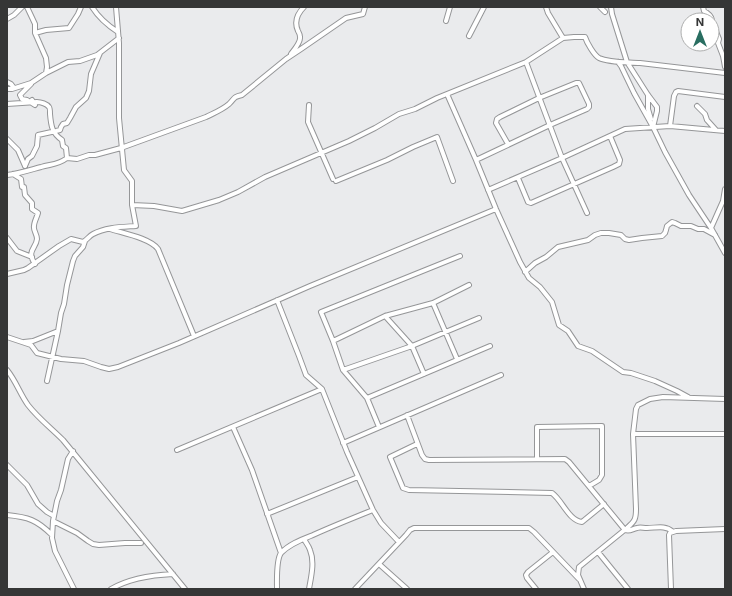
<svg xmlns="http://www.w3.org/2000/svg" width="732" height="596" viewBox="0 0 732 596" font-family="Inter,sans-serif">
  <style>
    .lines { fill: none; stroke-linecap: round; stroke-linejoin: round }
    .minor-casing { stroke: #959698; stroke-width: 6 }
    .minor { stroke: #fff; stroke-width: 4 }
  </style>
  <rect width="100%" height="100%" fill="#eaebed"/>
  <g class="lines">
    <defs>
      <path id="minor" d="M27,7l8,17v9l11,25 1,9 -1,6
        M92,7c7,11 15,18 26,25
        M546,7l2,6 15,25
        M600,7l5,5
        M611,7l1,7 15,48 21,33 9,12v4l-4,16v-2
        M703,7l1,4c4,2 7,4 8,9
        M7,19l7,-4 8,-8
        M446,21l4,-14
        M712,22l7,17 -1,4 5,13 2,11
        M35,33l11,-3 23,-2 9,-14 3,-7
        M469,36l15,-29
        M291,54c3,-4 10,-12 9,-17 0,-3 -1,-4 -2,-6 -4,-9 -1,-17 6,-24
        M526,62l36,96 25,55
        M618,62l3,4 13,27 19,34 12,25 24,43 22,33 14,25
        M7,82l4,2 3,4
        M31,84l-11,11 2,4 5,1 8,5 -3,-5
        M7,89h5l19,-6 15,-10 22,-11 12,-1 17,-6 22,-17
        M447,94l29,66 20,49 24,53 9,16 11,9 12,15 7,23 9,6 10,15 14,5 31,21 8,1 24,8 22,10 11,6
        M648,95v14l3,10
        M7,104l30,-2c4,0 10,2 12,5 1,1 1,6 1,7 1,12 2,19 12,26l1,6 3,2 1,10
        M309,105l-1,17 25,57
        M697,106l8,8 2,6 9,10
        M670,126l4,-30 2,-4 2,-1 47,6
        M7,139l11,11 7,16
        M476,160l74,-35 37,-16 2,-2v-3l-10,-21h-3l-37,15 -39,19 -3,2 -1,4 12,21
        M25,166l3,-7 4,-3 5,-10 1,-11 18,-4 4,-1 1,-3 2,-3 4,-1 3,-5 6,-11 10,-9 3,-7 2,-17 9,-21
        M13,174l8,5 1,8h2l1,8 7,8v6l6,4c-1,4 -4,9 -4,13 -1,4 3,8 3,13 -1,10 -11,11 -2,25
        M7,175c11,-1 23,-5 34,-8 10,-3 17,-2 26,-9l10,1 12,-4h6l26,-7 85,-31c8,-4 16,-7 23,-13 6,-6 4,-7 13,-9l44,-36 15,-10 45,-31 17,-4 2,-7
        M518,178l10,24 3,1 82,-36 6,-3 1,-4 -10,-24
        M336,181l51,-21 26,-13 24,-10 16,44
        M488,190l74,-32 63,-29 45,-3 55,5
        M132,205l22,1 28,5 37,-11 19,-8 27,-15 84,-36 26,-13 24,-14 16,-5 22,-11 89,-36 37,-24 11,-1h11c2,6 9,18 14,21 11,5 29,4 41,5l85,10
        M711,228l12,-27 2,-12
        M110,229c12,4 40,9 48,20l36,87
        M7,238l10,13 15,6
        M525,272l10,-9 11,-6 12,-10 30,-7 7,-5 6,-2h8l12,2 4,4 4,1 13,-2 20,-2 3,-3 1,-3 1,-4 5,-4 3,1 6,3h10l7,3h6l11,6
        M7,274l17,-4 4,-2 31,-22 12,-7 12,3c4,-2 6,-6 10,-8 13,-7 29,-7 43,-8l-4,-21v-24l-8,-11 -5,-52v-75l-3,-36
        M277,300l22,56 7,19 16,14 25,63 26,58 8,13 18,19
        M433,303l24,56
        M385,316l27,30 12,28
        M7,337l24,8 6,8 24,6 23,2 17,6 8,2 9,-2 61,-24 131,-57 186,-77
        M333,341l52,-25 48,-13 36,-18
        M24,342l9,-1 25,-10
        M7,370c9,11 13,24 21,35 10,13 23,23 35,35l122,149
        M343,370l69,-24 67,-28
        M47,381l11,-50 3,-18 3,-9 3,-19 6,-24 2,-5 8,-9 2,-6
        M367,398l123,-52
        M407,415l15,40 3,4 4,1 136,-1 4,3 56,68c5,2 7,-1 12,-2 3,-1 6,0 10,0 9,0 18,-3 25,3
        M233,427l19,43 29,83
        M379,427l-12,-29 -24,-28 -10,-29 -12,-29 139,-56
        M633,434h92
        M343,443l158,-68
        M417,444l-27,13 13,31 6,2 143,3c10,7 17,28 30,29l22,-18
        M177,450l145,-61
        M73,451l-5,8 -7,31 -4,11 -4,20 -1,17 3,13 19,38
        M537,459v-32l65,-1v49l-3,5 -10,6
        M7,465l20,20 11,19 9,8 7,4
        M267,514l91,-37
        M7,515c21,2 30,5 45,20
        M53,521l24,12 11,8 5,3 6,1 26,-2h16
        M304,539c2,4 5,7 6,11 5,12 1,27 -1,39
        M598,552l30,37
        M379,564l28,25
        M111,589c19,-11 41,-14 62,-15
        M277,589c0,-9 -1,-29 4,-36 8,-9 22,-14 32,-18 20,-9 40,-17 60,-25
        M355,589l51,-54 4,-5 4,-2h115l5,4 45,47
        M536,589l-9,-11 -1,-3 2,-3 25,-20
        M584,589l-6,-14 1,-8 48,-39c8,-7 9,-9 9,-19l-3,-75 3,-25 2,-4 12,-6 13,-2 62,2
        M671,589l-2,-54 1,-2 6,-2 49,-2"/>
    </defs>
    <use href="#minor" class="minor-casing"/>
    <use href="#minor" class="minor"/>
  </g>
  <rect width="732" height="596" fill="none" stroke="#353636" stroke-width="16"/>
  <g transform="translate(700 32)"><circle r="19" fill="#ffffff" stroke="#aeafaf"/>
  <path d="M0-3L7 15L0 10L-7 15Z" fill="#296e61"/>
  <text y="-6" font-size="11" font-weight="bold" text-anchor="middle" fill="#353636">N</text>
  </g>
</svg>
